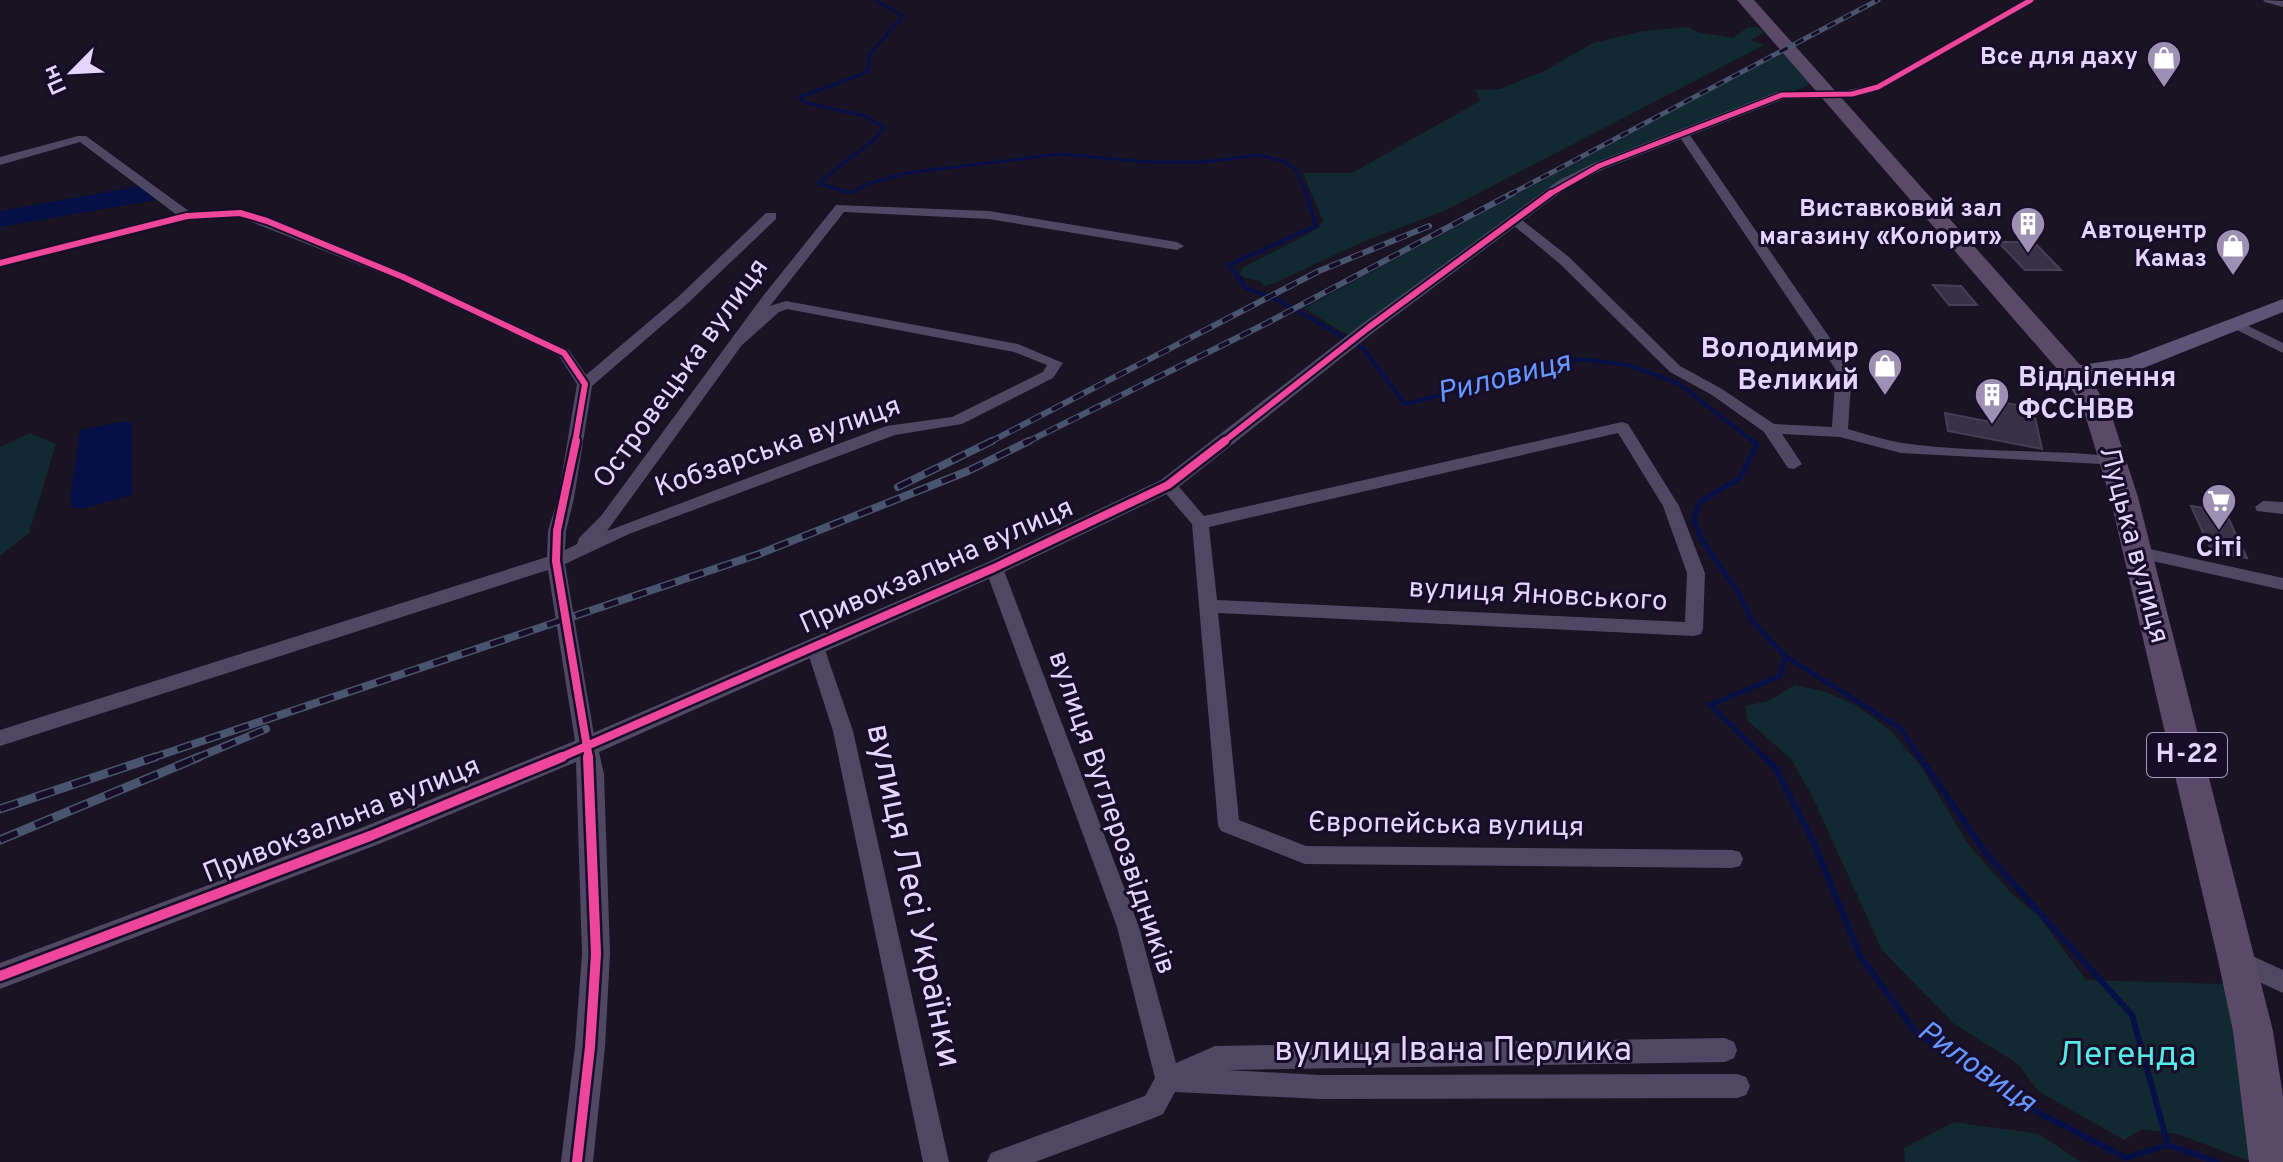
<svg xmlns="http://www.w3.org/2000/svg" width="2283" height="1162" viewBox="0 0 2283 1162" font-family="Overpass,sans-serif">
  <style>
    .green { fill: #112931 }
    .water { fill: #071046 }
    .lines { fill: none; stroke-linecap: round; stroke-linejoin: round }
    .stream-far3 { stroke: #071046; stroke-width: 3 }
    .stream-far2 { stroke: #071046; stroke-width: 4 }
    .stream-far1 { stroke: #071046; stroke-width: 5 }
    .stream { stroke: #071046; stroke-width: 6 }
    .building { fill: #393145; stroke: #473e57; stroke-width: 2 }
    .minor { fill: #4f4864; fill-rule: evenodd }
    .tertiary { fill: #4f4864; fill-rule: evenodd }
    .secondary { fill: #5e5476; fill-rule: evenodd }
    .primary { fill: #5a4969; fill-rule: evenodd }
    .rail-far3-casing { stroke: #49556f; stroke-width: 5 }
    .rail-far2-casing { stroke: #49556f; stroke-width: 6 }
    .rail-far1-casing { stroke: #49556f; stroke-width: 8 }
    .rail-casing { stroke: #49556f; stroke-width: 9 }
    .rail-far3 { stroke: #180d29; stroke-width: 3; stroke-dasharray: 9; stroke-linecap: butt }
    .rail-far2 { stroke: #180d29; stroke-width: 4; stroke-dasharray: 12; stroke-linecap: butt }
    .rail-far1 { stroke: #180d29; stroke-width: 5; stroke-dasharray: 15; stroke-linecap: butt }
    .rail { stroke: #180d29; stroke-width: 6; stroke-dasharray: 19; stroke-linecap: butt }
    .cycleway-far3-casing { stroke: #180d29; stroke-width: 8 }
    .cycleway-far2-casing { stroke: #180d29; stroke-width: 10 }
    .cycleway-far1-casing { stroke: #180d29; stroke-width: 13 }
    .cycleway-casing { stroke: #180d29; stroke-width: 15 }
    .cycleway-far3 { stroke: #ed469a; stroke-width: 5 }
    .cycleway-far2 { stroke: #ed469a; stroke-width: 6 }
    .cycleway-far1 { stroke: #ed469a; stroke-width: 8 }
    .cycleway { stroke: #ed469a; stroke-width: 10 }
    .labels { text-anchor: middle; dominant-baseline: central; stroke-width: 6; stroke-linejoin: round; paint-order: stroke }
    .far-poi-label { font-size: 24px; font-weight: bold; fill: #e3d5ff; stroke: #180d29; text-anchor: end }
    .shield { fill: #180d29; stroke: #a699bf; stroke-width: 2 }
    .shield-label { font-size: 26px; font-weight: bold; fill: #e3d5ff }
    .poi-label { font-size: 28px; font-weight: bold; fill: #e3d5ff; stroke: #180d29; text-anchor: end }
    .street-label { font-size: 28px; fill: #e3d5ff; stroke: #180d29 }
    .water-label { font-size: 30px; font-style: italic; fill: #6396ff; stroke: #180d29 }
    .near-street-label { font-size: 34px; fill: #e3d5ff; stroke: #180d29 }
    .near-park-label { font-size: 34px; fill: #55ebe5; stroke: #180d29 }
  </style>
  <rect width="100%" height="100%" fill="#191323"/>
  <path class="green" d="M1688,27l9,5 36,6 15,-11h9l7,5 -13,8 13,5 -318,165 -86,33 -85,40 -11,3 -4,-5 -15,-3 -5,-4 2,-6 77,-40 4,-7 -20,-48h49l128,-72 -5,-11 25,-1 44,-18 49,-28 50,-12z
    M1787,50l24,31 -4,5 -220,85 -229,167 -16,-6 -38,-24z
    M30,433l26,11 -27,89 -29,23v-109z
    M1795,685l32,7 30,14 34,25 29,34 49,80 45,51 24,19 48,65 139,4 37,178h-9l-76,-28 -35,-5 -18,11 -86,-49 -20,-27 -65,-41 -71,-73 -69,-152 -22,-39 -43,-38 -3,-15 23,-5z
    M1954,1122l85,12 42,28h-176l-1,-14z"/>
  <path class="water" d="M140,186l15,14 -155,27v-16z
    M124,421l8,2v72l-47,13h-12l-3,-8 10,-70z"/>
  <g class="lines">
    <path class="stream-far3" d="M875,0l28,16 -34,39 1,12 -7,7 -63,23 3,5 62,14 19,11 -9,12 -57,44 32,10 18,-9 39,-11 154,-19 85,8h58l55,-7 24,6 13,9 11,25"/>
    <path class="stream-far2" d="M1306,193l10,33 -87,39 17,23 34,13 83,47 42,56 176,-45 47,6 50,18 77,60"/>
    <path class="stream-far1" d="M1753,441l4,3 -17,34 -40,24 -6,17 7,20 36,52 16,31 32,34 115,72 21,31
      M1766,759l-56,-54 70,-29 5,-20"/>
    <path class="stream" d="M1764,757l12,12 38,74 46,113 55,75 105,72 106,55 42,-13 49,17
      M1920,757l65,95 147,163 36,130"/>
  </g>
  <path class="building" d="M1998,242h36l27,28h-36z
    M1933,285l28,1 16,19h-28z
    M1987,399l46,9 9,41 -94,-18 -3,-18 46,9z
    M2191,506l34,5 22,47 -35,-6z"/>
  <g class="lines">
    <path class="minor" d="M2024,0h12l-154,89 -30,8 -24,1 -6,-3 52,-10z
      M2263,0l20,1v6l-18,-5z
      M1679,131h8l165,239 -4,59c18,5 36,11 54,14 70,10 141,6 211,13l6,1 2,4 -2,4 -218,-12 -61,-16 -58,-3 20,30 -8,5 -6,-1 -24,-36 -52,-37 -42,-23 -111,-109 -52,-43 11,-3 51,40 111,109 42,23 52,35 58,3 4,-57 -159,-237z
      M78,136h8l104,76 55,-2 27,8 136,56 161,76 17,25 92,-78 88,-84h10v6l-88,84 -96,83 -18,112 -8,33 -1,19 12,-6 2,-6 22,-22 162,-220 73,-91 153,6 188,31 7,4 -7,4 -188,-31 -145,-7 -74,94 16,-5 232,43 45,19 -10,15 -91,46 -67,11 -266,99 -64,30 31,183 -3,6 -7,2 -7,-2 -3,-6 -28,-177 -548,176v-16l547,-173 1,-26 10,-33 19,-114 -18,-28 -161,-76 -159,-63 -52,3 -187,47v-8l177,-44 -97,-73 -80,23v-8zM787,309l227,43 33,13 -4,7 -91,45 -66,9 -279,105 135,-186 37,-33z
      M2236,320l47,23v10l-52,-26v-6z
      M1622,422l6,2 51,82 26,67 -2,56 -2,5 -7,2 -476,-23 21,207 67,26 426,4 8,2 3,7 -3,7 -8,2 -427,-4 -84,-33 -3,-6 -26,-301 -30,-35 -2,-4 2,-4h12l30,35zM1618,433l45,73 24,67 -2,49 -468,-22 -8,-73z
      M2263,501l20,1v12l-26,-3 -2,-4z
      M2136,546l147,32v12l-153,-34 -3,-4 3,-4z
      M994,562l9,6 136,359 37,136 39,-17 510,-8 9,4 3,8 -3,8 -9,4 -498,8 92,5 418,-1 9,3 4,9 -4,9 -9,3 -418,1 -144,-7 -12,22 -9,4 -119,44h-48l4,-9 154,-57 10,-18 -38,-151 -132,-359z
      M815,640l7,2 2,5 29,84 96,431h-26l-90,-431 -27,-84 2,-5z
      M2237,949l46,21v23l-54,-25 -4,-8 4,-8z"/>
    <path class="tertiary" d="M1828,91l7,4 -2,3 -49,1 -180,70 -36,18 -194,145 -199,158 -173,83 -403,179 5,22 6,180 -5,93 -12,115h-32l14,-115 7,-93 -6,-192 -197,82 -379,145v-26l361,-135 216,-88 409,-177 175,-83 201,-156 196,-143 36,-18 183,-71z"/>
    <path class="secondary" d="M2283,299v13l-142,57 -67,11 -11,-7 11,-7 54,-8z"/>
    <path class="primary" d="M1737,0h17l329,368 26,40 29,89 135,534 10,65v66h-34l-16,-131 -15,-71 -108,-463 -27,-89 -19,-31z"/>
    <defs>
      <path id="rail-far3" d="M1509,195l369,-195"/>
      <path id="rail-far2" d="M988,443l331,-172 110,-45
        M1025,443l242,-120 246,-130"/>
      <path id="rail-far1" d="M898,487l94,-46
        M149,759l610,-205 209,-83 61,-30
        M194,759l72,-30"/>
      <path id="rail" d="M0,809l155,-52
        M0,840l199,-83"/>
    </defs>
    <use href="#rail-far3" class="rail-far3-casing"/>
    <use href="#rail-far2" class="rail-far2-casing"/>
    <use href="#rail-far1" class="rail-far1-casing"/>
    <use href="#rail" class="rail-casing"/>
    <use href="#rail-far3" class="rail-far3"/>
    <use href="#rail-far2" class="rail-far2"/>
    <use href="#rail-far1" class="rail-far1"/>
    <use href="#rail" class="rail"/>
    <defs>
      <path id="cycleway-far3" d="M1548,195l51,-29 183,-71 70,-1 26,-7 153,-87"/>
      <path id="cycleway-far2" d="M0,263l187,-47 53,-3 27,8 136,56 161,76 21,31 -10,59
        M1222,443l146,-115 183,-135"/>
      <path id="cycleway-far1" d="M576,441l-19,90 -1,30 33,198
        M557,759l437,-191 174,-83 57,-44"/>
      <path id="cycleway" d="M0,976l370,-140 192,-79
        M577,1162l13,-115 6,-93 -8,-197"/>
    </defs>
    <use href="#cycleway-far3" class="cycleway-far3-casing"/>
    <use href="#cycleway-far2" class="cycleway-far2-casing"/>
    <use href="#cycleway-far1" class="cycleway-far1-casing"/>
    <use href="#cycleway" class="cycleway-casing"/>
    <use href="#cycleway-far3" class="cycleway-far3"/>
    <use href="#cycleway-far2" class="cycleway-far2"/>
    <use href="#cycleway-far1" class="cycleway-far1"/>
    <use href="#cycleway" class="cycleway"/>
  </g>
  <defs>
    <symbol id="shop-pin" viewBox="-11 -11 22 30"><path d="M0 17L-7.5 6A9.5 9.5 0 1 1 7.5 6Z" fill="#9c91b2" stroke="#180d29"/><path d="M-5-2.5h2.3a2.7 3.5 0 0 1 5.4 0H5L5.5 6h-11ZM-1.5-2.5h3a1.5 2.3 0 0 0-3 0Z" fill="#fff"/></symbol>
    <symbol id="building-pin" viewBox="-11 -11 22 30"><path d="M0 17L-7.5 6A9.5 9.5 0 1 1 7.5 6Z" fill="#9c91b2" stroke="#180d29"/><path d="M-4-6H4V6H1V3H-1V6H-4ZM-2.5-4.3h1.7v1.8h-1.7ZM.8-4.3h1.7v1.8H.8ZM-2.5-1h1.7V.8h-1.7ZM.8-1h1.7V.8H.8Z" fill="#fff"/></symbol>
    <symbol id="supermarket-pin" viewBox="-11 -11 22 30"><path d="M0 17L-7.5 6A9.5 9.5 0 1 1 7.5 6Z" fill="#9c91b2" stroke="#180d29"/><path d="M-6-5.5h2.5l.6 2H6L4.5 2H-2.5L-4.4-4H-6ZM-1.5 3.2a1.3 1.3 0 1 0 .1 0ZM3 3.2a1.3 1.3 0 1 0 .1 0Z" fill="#fff"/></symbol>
  </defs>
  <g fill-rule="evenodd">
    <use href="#shop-pin" x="2144" y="38" width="40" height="54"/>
    <use href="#building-pin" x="2008" y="204" width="40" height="54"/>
    <use href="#shop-pin" x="2213" y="226" width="40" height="54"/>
    <use href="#shop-pin" x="1865" y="346" width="40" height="54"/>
    <use href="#building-pin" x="1972" y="375" width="40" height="54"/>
    <use href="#supermarket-pin" x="2199" y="481" width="40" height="54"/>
  </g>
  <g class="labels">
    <g class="far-poi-label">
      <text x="2138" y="58">Все для даху</text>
      <text x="2002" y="210">Виставковий зал<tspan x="2002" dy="28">магазину «Колорит»</tspan></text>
      <text x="2207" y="232">Автоцентр<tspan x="2207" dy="28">Камаз</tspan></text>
    </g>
    <rect class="shield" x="2147" y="733" width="80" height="44" rx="6"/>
    <g class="shield-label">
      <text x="2187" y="755">Н-22</text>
    </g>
    <g class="poi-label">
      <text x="1859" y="350">Володимир<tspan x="1859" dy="32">Великий</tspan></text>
      <text x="2018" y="379" text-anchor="start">Відділення<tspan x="2018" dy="32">ФССНВВ</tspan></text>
      <text x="2219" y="549" text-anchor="middle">Cіті</text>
    </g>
    <g class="street-label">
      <text transform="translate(682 374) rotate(-54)">Островецька вулиця</text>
      <text transform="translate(778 448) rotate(-19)">Кобзарська вулиця</text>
      <text transform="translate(2133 545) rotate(75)">Луцька вулиця</text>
      <text transform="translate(937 567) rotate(-24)">Привокзальна вулиця</text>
      <text transform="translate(1538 596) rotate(3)">вулиця Яновського</text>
      <text transform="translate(1111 813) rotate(71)">вулиця Вуглерозвідників</text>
      <text transform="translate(342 821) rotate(-22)">Привокзальна вулиця</text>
      <text transform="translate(1446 826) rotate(1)">Європейська вулиця</text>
    </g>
    <g class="water-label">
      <text transform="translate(1504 379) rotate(-14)">Риловиця</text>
      <text transform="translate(1976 1068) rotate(35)">Риловиця</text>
    </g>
    <g class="near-street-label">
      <text transform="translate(912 896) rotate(78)">вулиця Лесі Українки</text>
      <text x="1453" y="1051">вулиця Івана Перлика</text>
    </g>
    <g class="near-park-label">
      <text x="2127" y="1056">Легенда</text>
    </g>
  </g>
  <g transform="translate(72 72) rotate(246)" stroke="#180d29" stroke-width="6" paint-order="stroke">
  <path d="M0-6L14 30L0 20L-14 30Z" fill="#e3d5ff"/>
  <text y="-12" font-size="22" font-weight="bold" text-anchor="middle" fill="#e3d5ff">Пн</text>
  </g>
</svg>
